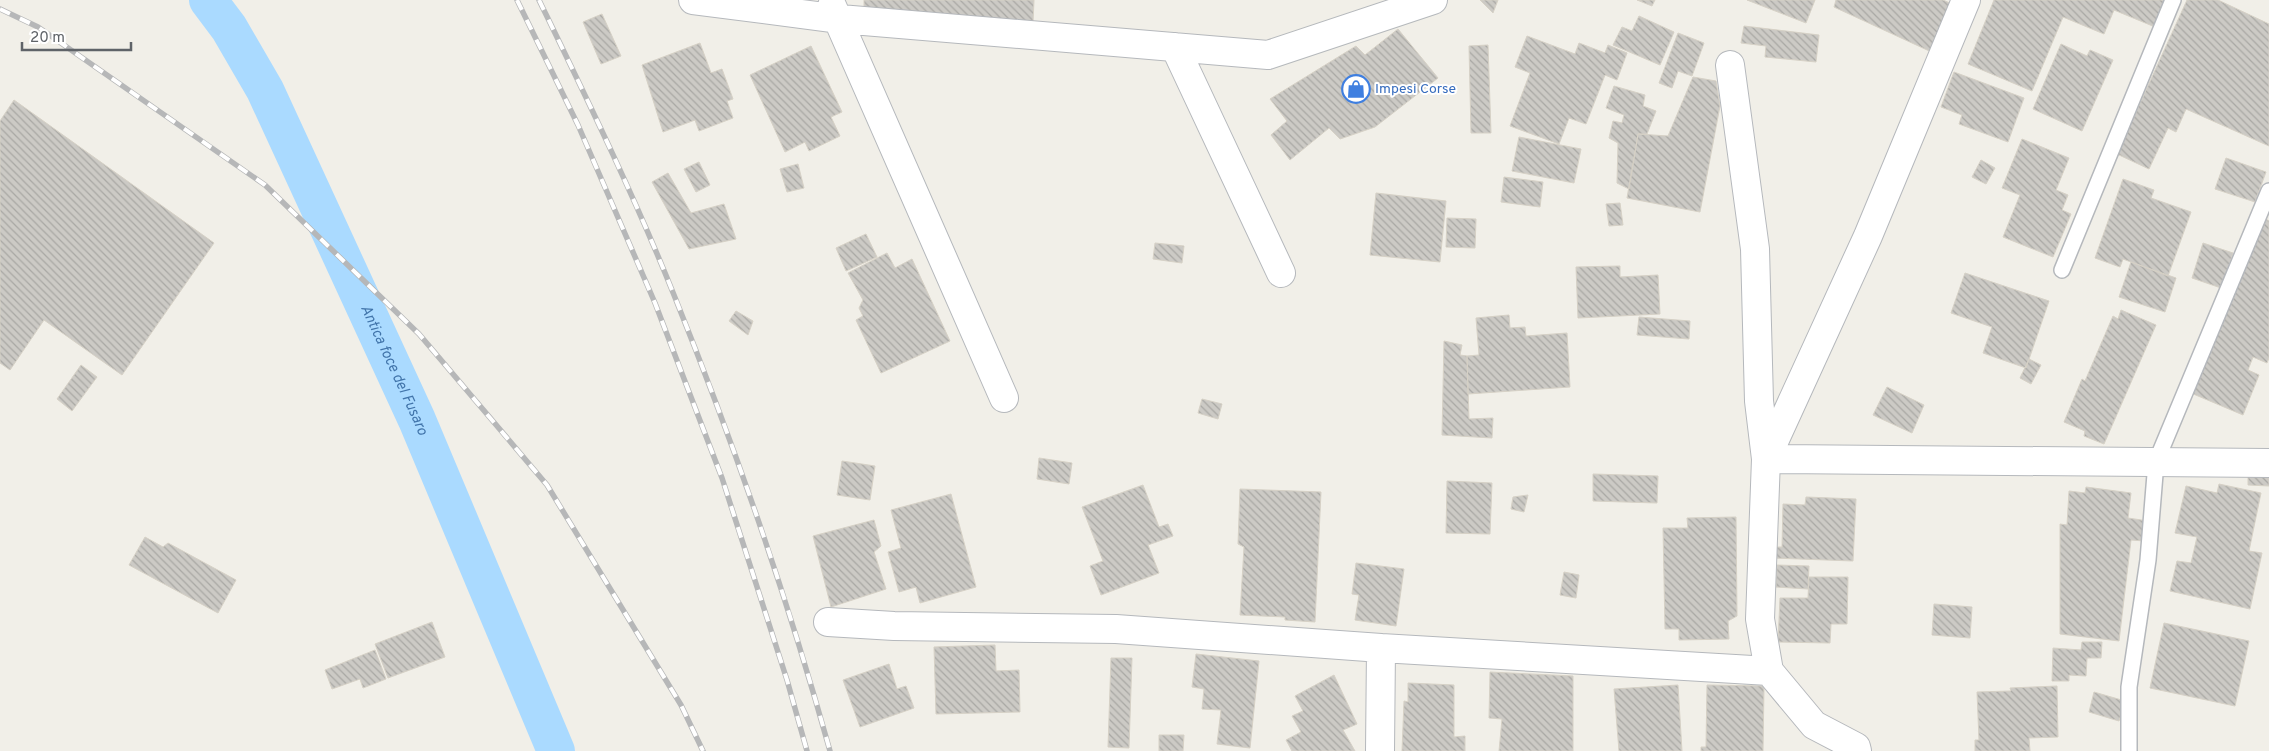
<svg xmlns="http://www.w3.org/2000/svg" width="2269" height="751" viewBox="0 0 2269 751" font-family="Overpass,sans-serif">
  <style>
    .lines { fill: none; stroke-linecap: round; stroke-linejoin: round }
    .canal { stroke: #aadaff; stroke-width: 38 }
    .building { fill: url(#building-back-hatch); stroke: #d6d1c6 }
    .lane-casing { stroke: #b5b8bc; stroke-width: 18 }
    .street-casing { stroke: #b5b8bc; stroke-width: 30 }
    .lane { stroke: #fff; stroke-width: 15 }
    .street { stroke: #fff; stroke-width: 28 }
    .rail-casing { stroke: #b6b7b8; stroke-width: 5.5 }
    .rail { stroke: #fff; stroke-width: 4; stroke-dasharray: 11; stroke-linecap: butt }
    .labels { text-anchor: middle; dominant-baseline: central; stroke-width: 4; stroke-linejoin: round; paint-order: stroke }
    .shop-label { font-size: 14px; fill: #366cbe; stroke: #fff; text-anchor: start }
    .water-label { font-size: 15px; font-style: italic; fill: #4174aa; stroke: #fff }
  </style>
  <defs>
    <pattern id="building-back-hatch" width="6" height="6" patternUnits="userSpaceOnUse" patternTransform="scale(1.25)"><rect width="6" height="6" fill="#cccac5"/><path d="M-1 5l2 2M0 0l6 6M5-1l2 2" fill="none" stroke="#a9a8a4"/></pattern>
  </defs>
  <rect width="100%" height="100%" fill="#f1efe8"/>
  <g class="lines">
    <path class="canal" id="s1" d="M208,0l21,28 36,62 152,330 139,331"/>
  </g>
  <path class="building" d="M864,0h170l-1,23 -169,-12z
    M1480,0h18l-5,13z
    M1637,0h18l-3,6z
    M1747,0h68l-9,23z
    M1836,0h107l16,7 -21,48 -104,-48z
    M1994,0h172l-11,27 -41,-17 -10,24 -41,-17 -31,74 -64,-27z
    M2187,0h31l51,24v122l-83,-37 -10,23 -8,-4 -19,41 -32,-15z
    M602,14l19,42 -20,8 -18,-42z
    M1639,16l35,16 -14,33 -47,-20 9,-18 10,4z
    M1744,26l75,9 -3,27 -51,-5 1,-11 -25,-3z
    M1398,29l40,49 -63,49 -35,12 -11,-11 -39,32 -19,-25 16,-14 -17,-22 86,-53 9,9z
    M1678,33l26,10 -12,33 -14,-5 -6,17 -13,-5z
    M1527,36l48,18 4,-11 26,10 3,-8 19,8 -10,27 -12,-5 -19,49 -17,-6 -10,26 -49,-18 20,-53 -15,-6z
    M700,43l11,30 11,-4 11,30 -6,2 6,17 -34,13 -4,-11 -32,12 -21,-67z
    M2061,44l26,12 3,-6 23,10 -31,71 -49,-22z
    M1488,45l3,88h-20l-2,-87z
    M811,46l31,66 -11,5 9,19 -31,15 -4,-9 -20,10 -35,-77z
    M1954,72l70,26 -16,44 -49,-18 3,-9 -21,-8z
    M1693,77l23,4 4,25 -20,106 -73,-14 11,-64 30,2z
    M1614,86l31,9 -2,11 13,5 -9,23h-9l-9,55 -12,-6 1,-40 -9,-5 4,-17 9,2 2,-8 -18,-7z
    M14,100l200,143 -92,132 -78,-55 -34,50 -10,-7v-242z
    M1519,137l62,12 -7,34 -62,-12z
    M2022,139l47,19 -13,32 12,5 -6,15 9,4 -18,43 -50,-20 17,-42 -18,-7z
    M2226,158l40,14 -11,30 -40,-13z
    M1981,160l14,8 -9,16 -14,-7z
    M699,162l11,23 -14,7 -12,-23z
    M798,164l6,24 -17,4 -7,-23z
    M668,173l23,40 33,-9 12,35 -47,10 -37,-67z
    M1504,177l39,5 -3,25 -39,-5z
    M2123,179l31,11 -3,8 40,14 -23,64 -45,-17 -3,8 -25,-9z
    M1376,193l70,8 -6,61 -70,-7z
    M1620,203l3,22 -14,1 -3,-22z
    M1447,218l29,1 -1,29 -29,-1z
    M2266,219l3,2v137l-2,5 -14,-6 -5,13 11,5 -16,40 -52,-22z
    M866,234l11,23 -31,14 -10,-23z
    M1155,243l29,3 -2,17 -29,-4z
    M2203,243l30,10 -12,35 -29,-10z
    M887,253l8,15 17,-9 38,82 -69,32 -25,-53 7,-4 -4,-8 4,-8 -15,-27z
    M2131,262l45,16 -11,34 -46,-15z
    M1620,266v11l38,-2 2,39 -82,4 -2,-51z
    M1965,273l84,28 -23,67 -43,-15 9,-26 -41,-14z
    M2121,310l35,15 -52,119 -20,-8 1,-5 -21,-9 18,-43 3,2 28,-65 5,3z
    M736,311l17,10 -5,14 -19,-14z
    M1509,315l1,13 15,-1 1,9 41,-3 3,54 -102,7 -1,-38 12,-1 -3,-37z
    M1639,317l51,4 -1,18 -52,-4z
    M1444,341l18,4 -2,10 7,1 2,63 24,-1 -1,20 -50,-3z
    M2029,359l12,6 -10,19 -11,-6z
    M81,365l16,12 -25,34 -15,-12z
    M1887,387l37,18 -12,28 -39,-18z
    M1202,399l20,5 -4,15 -20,-6z
    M1039,458l33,5 -3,21 -32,-5z
    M842,461l33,5 -5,34 -33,-5z
    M2269,469v17l-21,-1v-13z
    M1593,474l65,2 -1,27 -64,-2z
    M1447,481l45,2 -2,51 -44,-1z
    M2219,484l42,9 -12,58 13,2 -12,56 -80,-18 7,-30 14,2 6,-26 -22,-4 11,-47 31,7z
    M1143,485l16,42 9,-3 5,12 -25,9 11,28 -58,22 -11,-29 13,-5 -21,-54z
    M2086,487l45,6 -3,25 20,3 -3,20 -14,-1 -12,101 -59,-7v-110l7,1 2,-34 16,2z
    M1240,489l81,3 -6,130 -30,-2v-3l-45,-2 4,-68 -6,-3z
    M951,494l25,93 -56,16 -4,-16 -17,5 -11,-40 13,-4 -10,-38z
    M1528,495l-4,17 -13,-3 2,-12z
    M1806,497l50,2 -3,62 -81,-3v-11h10l1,-43 22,1z
    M1736,517l1,99 -9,5 1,18 -50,1v-11h-14l-2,-101h25l-1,-10z
    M874,520l7,26 -7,6 12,37 -55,18 -18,-71z
    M145,537l18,10 5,-4 68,37 -18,33 -89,-48z
    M1356,563l48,6 -8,57 -41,-6 4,-25 -7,-1z
    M1777,565l32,1 -1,23 -32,-2z
    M1564,572l15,3 -3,23 -16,-3z
    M1809,577h39l-1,47h-16l-1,19 -52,-1 2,-44h28z
    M1934,604l38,3 -2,31 -38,-3z
    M432,622l13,35 -57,21 -13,-34z
    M2164,623l85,18 -14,65 -85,-18z
    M2082,642h20l-1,16h-14l-1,18 -17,-1v6h-17l1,-33 28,2z
    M995,645l1,26 23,-1 1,42 -84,2 -2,-67z
    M375,650l11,29 -23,9 -3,-9 -28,10 -7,-19z
    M1196,654l63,7 -9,87 -33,-4 4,-34 -19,-1 2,-20 -12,-2z
    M1111,658h21l-3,90 -21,-1z
    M889,664l8,25 9,-3 8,22 -54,19 -17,-47z
    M1490,672l83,4v75h-74l3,-32 -13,-1z
    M1334,675l23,49 -14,6 12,21h-63l-6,-11 15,-8 -9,-16 11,-5 -8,-15z
    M1408,683l46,2v52l11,-1v15h-63l2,-50 4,1z
    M1678,685l4,66h-63l-5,-62z
    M1707,685l57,1 -1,65h-62v-4h5z
    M2057,686l1,51 -29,1 1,13h-55v-11h4l-2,-48 34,-1 -1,-3z
    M2094,692l31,9 -6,20 -30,-9z
    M1159,735h25l-1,16h-24z"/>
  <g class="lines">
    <defs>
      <path id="lane" d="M2062,270l111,-270
        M2129,751v-64l19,-127 8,-98 113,-271"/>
      <path id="street" d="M693,0l147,19 428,36 165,-55
        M1966,0l-98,236 -102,223 503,4
        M832,6l172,392
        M1175,47l106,226
        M1730,65l25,184 4,152 7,58 -6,160 9,52 45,54 42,22 1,4
        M828,622l66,4 222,3 265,19 -1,103
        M1381,648l388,23"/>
    </defs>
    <use href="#lane" class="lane-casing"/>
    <use href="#street" class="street-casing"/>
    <use href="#lane" class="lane"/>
    <use href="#street" class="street"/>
    <defs>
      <path id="rail" d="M517,0l61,125 77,178 67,175 65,202 20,71
        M539,0c47,97 95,195 135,295 60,149 113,301 156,456
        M0,9l38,18 227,158 154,149 128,151 134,220 22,46"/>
    </defs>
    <use href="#rail" class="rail-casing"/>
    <use href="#rail" class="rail"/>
  </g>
  <defs>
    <symbol id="shop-ring" viewBox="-11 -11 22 22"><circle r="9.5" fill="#fff" stroke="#3f7fe0" stroke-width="1.5"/><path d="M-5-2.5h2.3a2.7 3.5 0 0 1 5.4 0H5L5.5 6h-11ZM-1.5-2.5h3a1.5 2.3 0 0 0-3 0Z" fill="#3f7fe0"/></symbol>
  </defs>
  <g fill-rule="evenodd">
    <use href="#shop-ring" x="1340" y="73" width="32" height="32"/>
  </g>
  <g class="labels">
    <g class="shop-label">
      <text x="1375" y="89">Impesi Corse</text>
    </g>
    <g class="water-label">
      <text stroke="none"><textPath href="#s1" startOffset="415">Antica foce del Fusaro</textPath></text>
    </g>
  </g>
  <path d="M22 42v8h109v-8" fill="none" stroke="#5f6368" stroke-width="2.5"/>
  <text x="30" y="42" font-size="15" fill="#5f6368" stroke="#ffffff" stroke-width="4" paint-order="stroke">20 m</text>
</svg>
